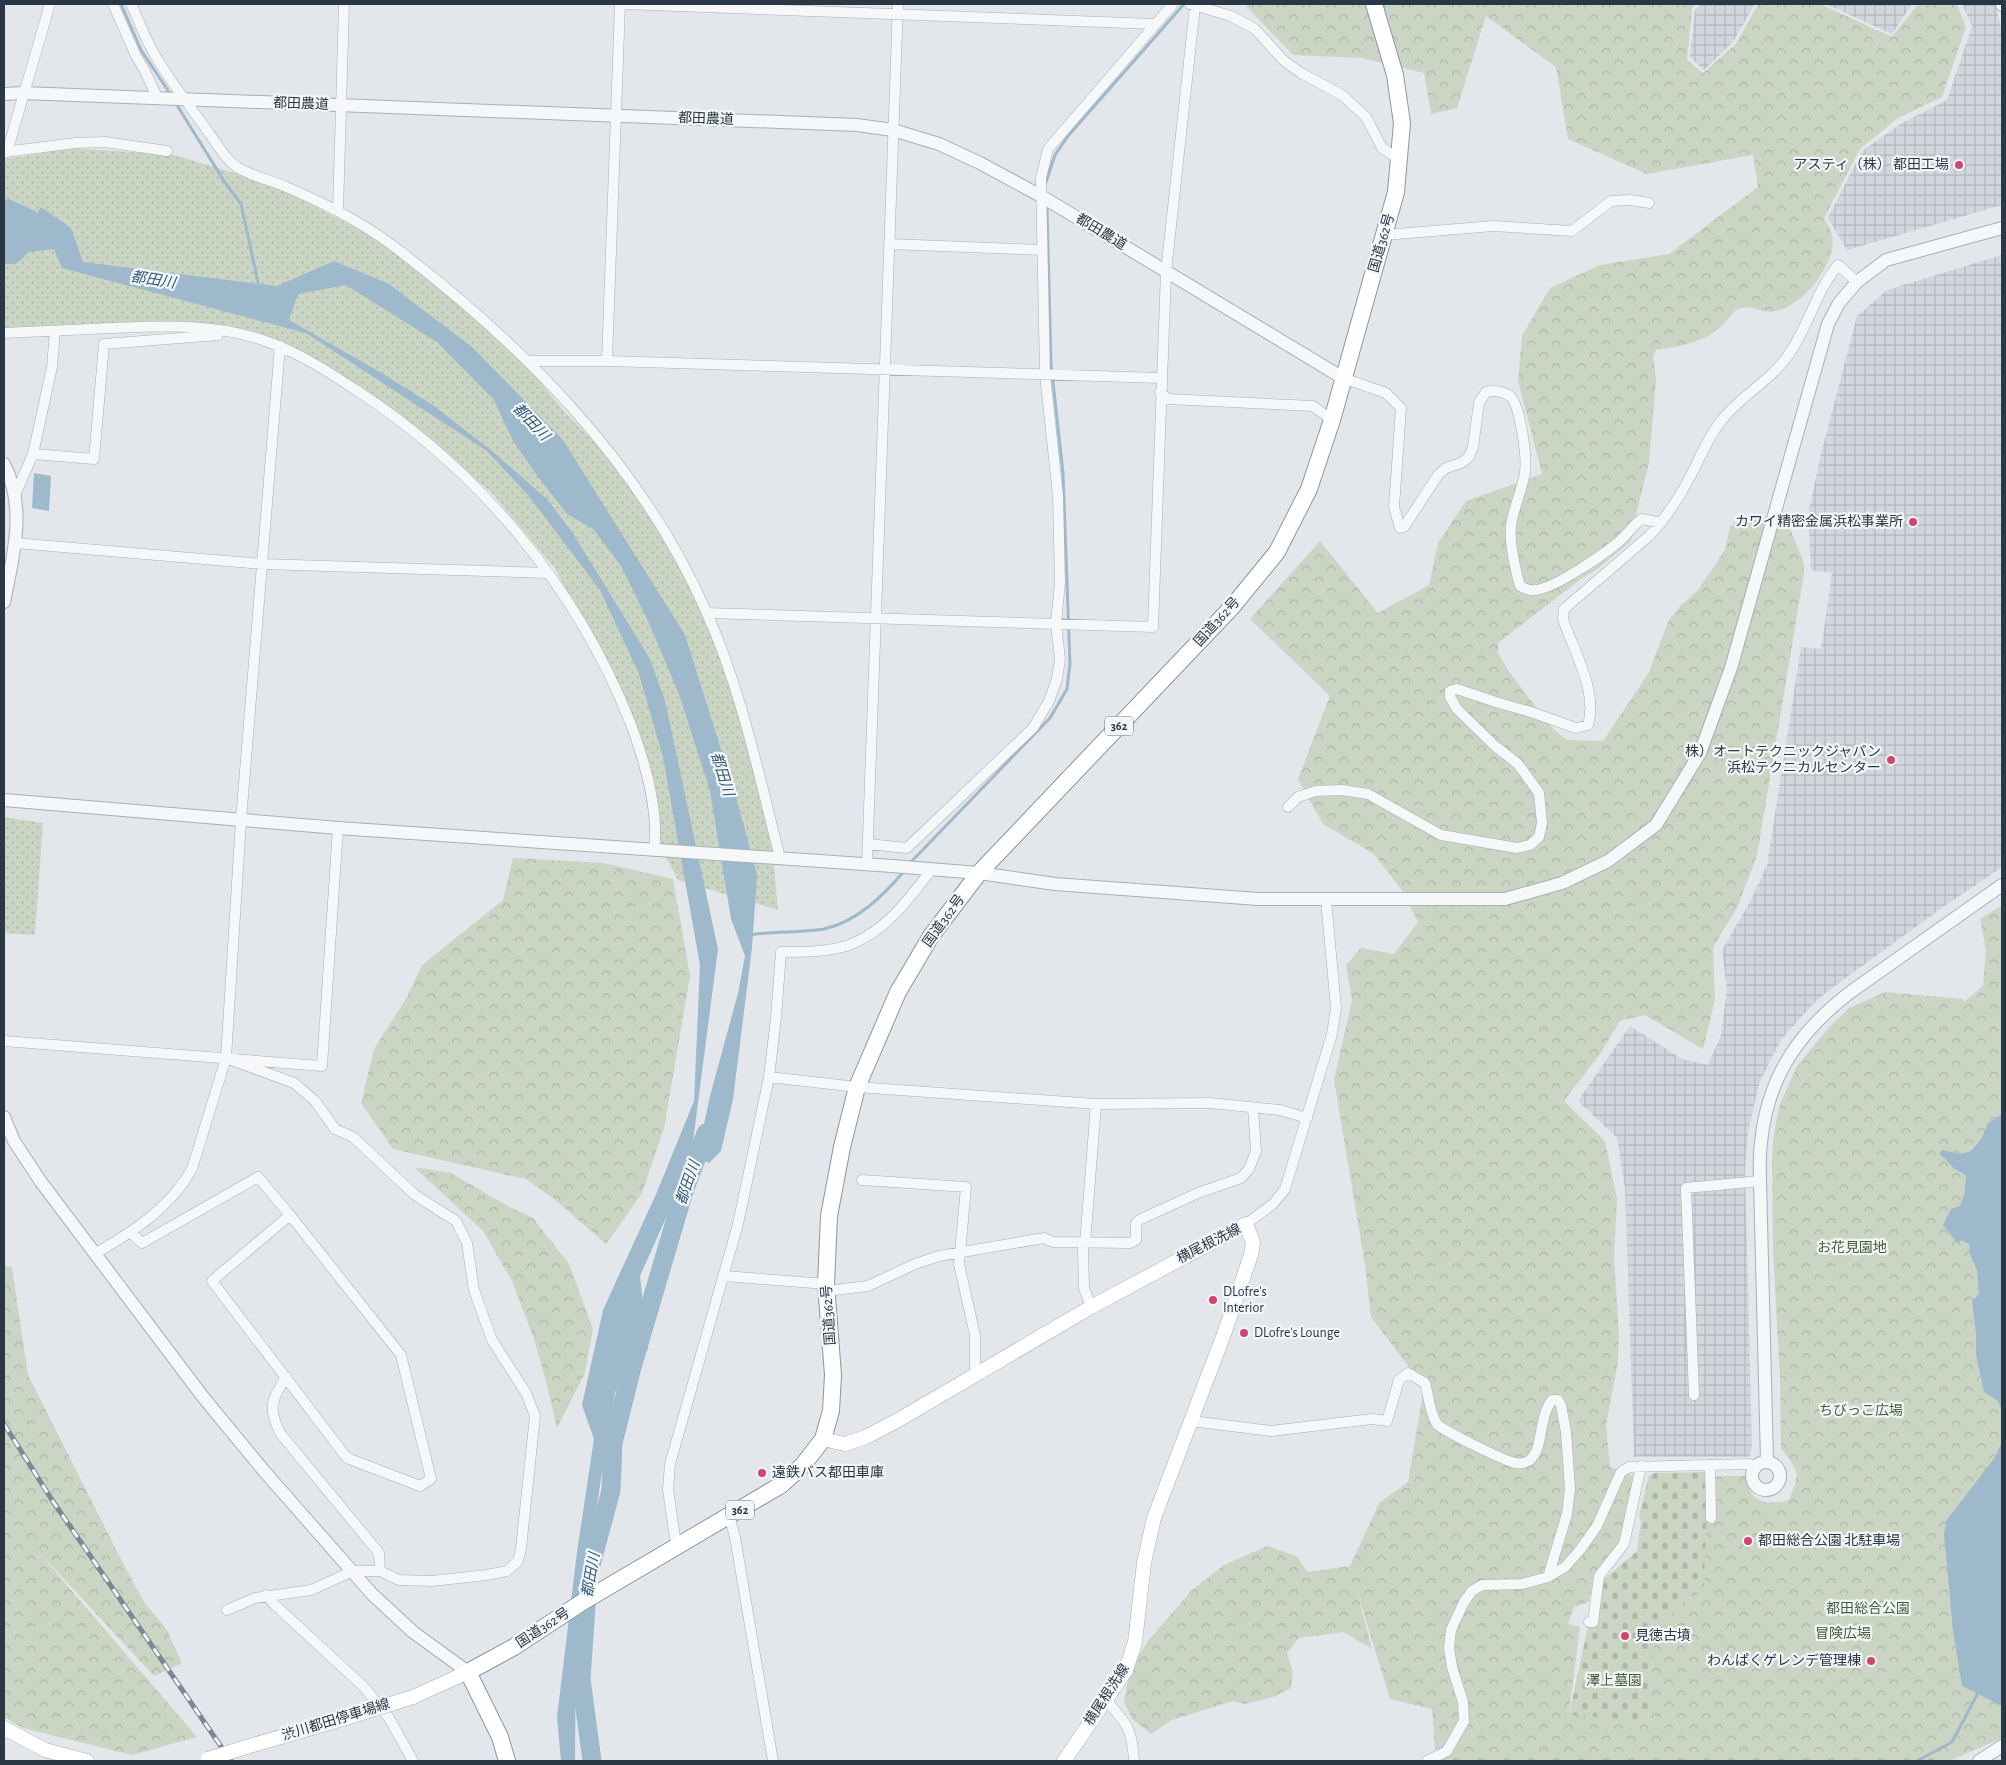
<svg xmlns="http://www.w3.org/2000/svg" width="2006" height="1765" viewBox="0 0 2006 1765" font-family="'Alegreya Sans','Noto Sans JP',sans-serif">
  <style>
    .industrial { fill: url(#industrial-grid) }
    .grass { fill: url(#grass-dots) }
    .forest { fill: url(#forest-crowns) }
    .cemetery { fill: url(#cemetery-stones) }
    .water { fill: #9eb9cb }
    .lines { fill: none; stroke-linecap: round; stroke-linejoin: round }
    .stream { stroke: #9eb9cb; stroke-width: 3 }
    .river { stroke: #9eb9cb; stroke-width: 19 }
    .minor-casing { stroke: #a8afb6; stroke-width: 11 }
    .tertiary-casing { stroke: #a8afb6; stroke-width: 14 }
    .secondary-casing { stroke: #a8afb6; stroke-width: 15 }
    .trunk-casing { stroke: #8a96a2; stroke-width: 18 }
    .minor { stroke: #f6f7f9; stroke-width: 10 }
    .tertiary { stroke: #f6f7f9; stroke-width: 12 }
    .secondary { stroke: #fff; stroke-width: 14 }
    .trunk { stroke: #fff; stroke-width: 16 }
    .rail-casing { stroke: #7c8895; stroke-width: 5 }
    .rail { stroke: #f3f6f8; stroke-width: 3; stroke-dasharray: 9; stroke-linecap: butt }
    .secondary-bridge-casing { stroke: #a8afb6; stroke-width: 15; stroke-linecap: butt }
    .secondary-bridge { stroke: #fff; stroke-width: 14 }
    .poi-dot { fill: #d1476c; stroke: #f3f6f8; stroke-width: 2 }
    .labels { text-anchor: middle; dominant-baseline: central; stroke-width: 4.5; stroke-linejoin: round; paint-order: stroke }
    .shield { fill: #f3f6f8; stroke: #66707a; stroke-width: 1 }
    .shield-label { font-size: 12px; font-weight: bold; fill: #2a3744 }
    .street-label { font-size: 14px; fill: #2a3744; stroke: #f3f6f8 }
    .poi-label { font-size: 14px; fill: #2a3744; stroke: #f3f6f8; text-anchor: start }
    .park-label { font-size: 14px; fill: #446037; stroke: #f3f6f8 }
    .water-label { font-size: 15px; font-style: italic; fill: #335a79; stroke: #f3f6f8 }
  </style>
  <defs>
    <pattern id="industrial-grid" width="8" height="8" patternUnits="userSpaceOnUse" patternTransform="scale(1.25)"><rect width="8" height="8" fill="#d1d7dd"/><path d="M0 4h8M4 0v8" fill="none" stroke="#b4b9bf"/></pattern>
    <pattern id="grass-dots" width="8" height="8" patternUnits="userSpaceOnUse" patternTransform="scale(1.25)"><rect width="8" height="8" fill="#cad5c4"/><path d="M2 2h.1M6 6h.1" fill="none" stroke="#aeb7aa" stroke-width="1.8" stroke-linecap="round"/></pattern>
    <pattern id="forest-crowns" width="20" height="18" patternUnits="userSpaceOnUse" patternTransform="scale(1.25)"><rect width="20" height="18" fill="#cad5c4"/><path d="M2 6a3 3 0 1 1 6 0M12 15a3 3 0 1 1 6 0" fill="none" stroke="#aeb7aa"/></pattern>
    <pattern id="cemetery-stones" width="16" height="16" patternUnits="userSpaceOnUse" patternTransform="scale(1.25)"><rect width="16" height="16" fill="#cad5c4"/><path d="M2 7V4a2 2 0 0 1 4 0v3zM10 15v-3a2 2 0 0 1 4 0v3z" fill="#aeb7aa"/></pattern>
  </defs>
  <rect width="100%" height="100%" fill="#e3e7eb"/>
  <path class="industrial" d="M1701,4h54l-22,38 -29,28 -14,-13 5,-47z
    M1826,4h86l-20,30z
    M1962,4h33l7,27v174l-155,45 -19,-32 34,-67 40,-28 45,-23 25,-74z
    M2002,255v612l-63,43 -111,81 -15,13 -27,30 -10,15 -17,35 -11,48 -3,37 7,279 -3,9h-115l-9,-269 -8,-50 -39,-37 52,-75 52,33 26,6 13,-30 6,-45 -5,-40 28,-48 17,-37 34,-218 20,2 11,-76 -21,-3 -3,-55 13,-61 36,-138 30,-26z"/>
  <path class="grass" d="M73,148l101,7 98,29 90,47 66,45 102,93 33,41 30,31 19,23 46,64 31,55 21,43 41,129 21,90 6,65 -100,-30 -15,-29 -39,-154 -70,-130 -63,-75 -93,-73 -49,-34 -98,-49 -30,-10 -217,2v-169z
    M4,817l39,6 -8,112 -31,-2z"/>
  <path class="forest" d="M1244,4h452l-4,5 -5,51 16,13 33,-29 22,-40h62l72,33 26,-33h39l9,23 -24,70 -44,21 -38,31 -36,69c3,5 7,11 8,17 6,28 -30,72 -57,76 -14,3 -24,-8 -37,-2 -6,3 -10,11 -15,16 -18,17 -44,22 -67,25l-3,6 3,24 -7,83 -12,48 -6,30 -32,27 -18,11 -83,64v10l12,20 44,57 13,10 36,1 45,-67 21,-54 11,-14 18,-16 27,-40 5,-23c22,-18 35,-9 59,-1l14,34 1,13 -47,283 -20,52 -24,39 2,53 -12,49 -58,-34 -25,6 -20,33 -36,47 41,40 12,58 -3,59 5,75 -1,29 -12,63 4,42 26,9 -16,65 -26,33 -5,28 -15,5 -6,17 12,3 -11,87 79,7 7,-90 49,-45 3,-110h39c1,4 1,11 4,15 8,14 26,13 39,9l6,-15 2,-11 -5,-11 -11,-15 -1,-69 -7,-129 -1,-94 2,-24 6,-28 17,-38 35,-42 17,-16 36,-16 78,7 1,3 19,-16 3,-35 -6,-32 22,-14v833l-53,23h-513l-4,-52 -42,-10 -34,-111 16,61 -29,-17 -44,6 -12,15 6,19 -2,16 -18,9 -28,7 -12,-3 -61,19 -21,14 -19,-15 -8,-18 6,-31 18,-29 43,-50 33,-26 43,-19 30,10 10,16 43,-6 29,-63 29,-21 16,-95 -53,-70 -6,-52 -31,-185 18,-80 -6,-35 15,-17 33,6 24,-32 -15,-30 -29,-38 -51,-30 -25,-45 32,-83 -80,-77 70,-78 58,72 51,-28 9,-42 28,-42 76,-27 -24,-93 4,-45 28,-48 50,-23 69,-11 89,-67 -5,-32 -106,19 -79,-35 -12,-72 -70,-51 -29,92 -26,6 -7,-41 -62,-15 -69,-3z
    M513,858l90,5 70,16 17,97 -26,152 -22,65 -36,51 -52,-45 -28,-20 -133,-30 -32,-46 13,-54 33,-52 15,-32 81,-65z
    M414,1167l37,6 55,32 27,13 36,46 24,65 -8,44 -28,55 -10,-43 -13,-46 -22,-58 -29,-50z
    M4,1265l8,3 16,107 94,186 22,41 23,28 15,33 -28,13 -118,-127 161,188 -65,18 -109,-27 -19,-11v-201h2l-2,-3z"/>
  <path class="cemetery" d="M1708,1472l-4,114 -49,45 -7,90 -79,-6 19,-89h9l6,-46 34,-29 4,-30 -2,-5 10,-40 6,-3z"/>
  <path class="water" d="M9,199l28,13 -2,5 6,-10 30,21 12,34 194,24 57,-25 55,23 83,63 91,93 122,195 51,162 21,78 -5,73 -19,151 -12,52 -12,12 -12,-6 13,-61 28,-103 7,-37 -14,-37 -21,-128 -31,-97 -30,-71 -28,-57 -28,-37 -26,-15 -31,-40 -24,-35 -18,-39 -57,-58 -91,-57 -48,9 -9,26 96,55 49,31 58,45 55,48 27,36 76,124 15,42 53,248 -28,215 -50,112 8,73 -33,43 -39,243 -1,126h-14l-4,-44 20,-165 17,-113 -12,-34 21,-95 54,-118 37,-91 6,-136 -37,-208 -24,-83 -39,-84 -72,-95 -41,-44 -181,-118 -244,-65 -8,-19 -25,3 -13,12h-12v-64z
    M34,473l17,3 -2,35 -17,-3z
    M2002,1114v297l-4,-10 -14,-9 -8,-37v-21l-4,-33 7,-7 -2,-24 -8,-18 1,-7 -8,-5 -5,3 -14,-18 8,-16 9,-3 5,-14 1,-16c-4,-4 -7,-4 -11,-7 -6,-5 -8,-10 -16,-15l3,-4 18,4 11,-3 11,-13 6,-15z
    M2002,1441v265l-40,-20 -9,-56 -9,-96 2,-13 50,-65z"/>
  <g class="lines">
    <path class="stream" d="M121,4l20,46 30,45
      M175,102l49,79 17,23 18,83
      M1046,182l9,-27 13,-19 116,-132
      M910,863l140,-145 17,-29 3,-25 -7,-191 -12,-109 -4,-156
      M750,935c24,-4 49,-2 74,-6 33,-7 60,-34 81,-59
      M1917,1761l35,-19 27,-51"/>
    <path class="river" d="M592,1761l-11,-82 7,-103 23,-86 2,-47 19,-76 52,-176 22,-58"/>
    <defs>
      <path id="minor" d="M113,4l23,52 8,13 14,30
        M131,4c7,15 13,31 21,46 16,29 38,56 57,83 8,10 17,28 28,34 14,9 32,13 47,19 37,16 75,34 108,59 129,98 248,216 314,366 35,78 53,164 74,247
        M624,4l531,20
        M1190,4l41,12 24,13 29,32 17,12 41,22 24,22 16,31 17,11
        M4,152l72,-9 29,-1 62,9
        M7,152l43,-148
        M338,211l6,-207
        M1385,235l108,-9 79,5 39,-30 19,-1 19,3
        M889,244l153,6
        M4,333c36,-2 72,-3 108,-5 51,-2 104,-5 153,13 33,11 62,30 91,49 123,80 220,196 274,332 14,37 29,89 24,128
        M529,361h78l554,17
        M607,361l13,-357
        M1343,378l43,15 15,15 -7,99 6,21 4,-1 34,-52 8,-7 15,-5 8,-6 4,-10 6,-44 7,-11c8,-2 22,-1 27,8 8,13 14,57 12,72 -3,18 -11,35 -14,53 -2,19 4,43 9,61 4,2 11,5 15,4 19,-1 73,-38 88,-52 7,-7 11,-14 19,-19l19,4
        M1160,392l8,7 145,7 19,14
        M33,454l61,5 10,-115 114,-9
        M15,495l18,-41 19,-87 3,-36
        M15,543l247,21 287,9
        M707,613l446,14 13,-355 29,-266
        M1288,807l10,-10 18,-6 26,-1 26,4 73,41 76,13 13,-3 9,-8 3,-14 -3,-30 -21,-29 -23,-18 -38,-37 -7,-12v-6l7,-2 42,14 32,9 45,16 12,-3c10,-34 -14,-73 -25,-106l1,-10 85,-73c16,-17 30,-38 41,-59 10,-19 18,-40 31,-56 21,-27 52,-41 70,-70 18,-27 26,-61 47,-86l19,17
        M868,844l39,4 126,-120 16,-27 8,-22 3,-20 -4,-35 4,-42 -2,-86 -13,-122 -4,-196 7,-29 125,-145
        M867,864l31,-860
        M4,1041l318,25 16,-238
        M226,1058l68,25 21,18 20,28 18,8 62,58 41,26 11,22 7,47 18,50 34,53 9,23 -14,132 -3,13 -11,10 -20,4 -55,6 -33,-1 -19,-9h-27l-42,19 -56,8 -28,12
        M769,1077l88,10 239,17 114,-1 70,7 27,8
        M862,1180l104,7 -7,77 16,71v40
        M1246,1224l27,-20 12,-15 47,-155 4,-26 -10,-108
        M131,1233l11,10 116,-66 32,38 111,140 30,124 -11,7 -73,-28 -135,-177 78,-66
        M96,1253c37,-21 75,-46 96,-84l34,-111 15,-238 39,-474
        M724,1276l102,8
        M826,1291l42,-5 47,-22 24,-8 105,-18 9,4 77,1 6,-3v-16l3,-4 59,-27 43,-15 8,-9 7,-18 -3,-43
        M1091,1307l-7,-19 -1,-40 2,-4 11,-140
        M286,1377c-15,23 -18,31 -6,56l99,120 1,18
        M1694,1395l-8,-207 74,-7
        M1191,1421l80,10 101,-12 15,2 12,-41 9,-7 17,10c4,13 4,29 12,41 5,6 69,38 79,39 4,1 10,0 14,-3 14,-12 8,-42 22,-60h6l3,5 5,27 4,57 -3,25 -19,63
        M1710,1465l1,53
        M729,1516l6,21 38,224
        M676,1545l-8,-56 2,-25 68,-240 31,-147 7,-59 5,-66c22,0 47,0 68,-7 36,-13 60,-46 82,-75
        M266,1595l9,10 89,82 25,31 24,43
        M1589,1622h4l6,-46 25,-32 17,-78
        M1106,1700c21,24 26,28 28,61
        M1427,1761l20,-10 17,-30 -1,-19 -11,-35 -3,-19 2,-18 13,-28 8,-11 10,-6 40,-1 26,-7 17,-10 15,-17 17,-24 24,-54 8,-5 120,-3 7,2"/>
      <path id="tertiary" d="M2002,4v1
        M4,94l19,-1 834,32 36,5 46,14 41,19 61,33 302,182
        M4,464c23,43 9,93 0,138
        M4,800l334,28 554,38 87,7 76,11 203,15h247l57,-16 46,-22 48,-36 44,-72 31,-85 97,-344 11,-21 18,-21 29,-22 116,-32
        M4,1117l10,24 27,41 162,215 61,74 108,123 41,38 55,40
        M1767,1461l-7,-280c0,-12 -1,-25 1,-38 6,-66 39,-113 91,-152l150,-106
        M1752 1476a14 14 0 1 1 28 0a14 14 0 1 1-28 0Z
        M1979,1761l23,-15"/>
      <path id="secondary" d="M823,1439l22,5 21,-7 34,-18 191,-112 155,-83 7,19 -2,12 -27,79 -70,184 -10,45 -9,79 -9,28 -62,91
        M413,1697l55,-25
        M4,1728l41,22 42,11
        M246,1747l100,-29"/>
      <path id="trunk" d="M507,1761l-7,-24 -32,-65 46,-25 70,-46 197,-116 22,-20 20,-26 8,-28 2,-36 -7,-91 3,-68 13,-69 15,-60 41,-95 33,-56 48,-63 253,-266 45,-55 32,-63 23,-69 64,-228 6,-69 -7,-48 -21,-71"/>
    </defs>
    <use href="#minor" class="minor-casing"/>
    <use href="#tertiary" class="tertiary-casing"/>
    <use href="#secondary" class="secondary-casing"/>
    <use href="#trunk" class="trunk-casing"/>
    <use href="#minor" class="minor"/>
    <use href="#tertiary" class="tertiary"/>
    <use href="#secondary" class="secondary"/>
    <use href="#trunk" class="trunk"/>
    <defs>
      <path id="rail" d="M4,1424l48,76 179,261"/>
    </defs>
    <use href="#rail" class="rail-casing"/>
    <use href="#rail" class="rail"/>
    <defs>
      <path id="secondary-bridge" d="M346,1718l67,-21
        M208,1759l38,-12"/>
    </defs>
    <use href="#secondary-bridge" class="secondary-bridge-casing"/>
    <use href="#secondary-bridge" class="secondary-bridge"/>
  </g>
  <g class="poi-dot">
    <circle cx="1959" cy="165" r="5"/>
    <circle cx="1913" cy="522" r="5"/>
    <circle cx="1891" cy="760" r="5"/>
    <circle cx="1213" cy="1300" r="5"/>
    <circle cx="1244" cy="1333" r="5"/>
    <circle cx="762" cy="1473" r="5"/>
    <circle cx="1748" cy="1541" r="5"/>
    <circle cx="1625" cy="1636" r="5"/>
    <circle cx="1871" cy="1661" r="5"/>
  </g>
  <g class="labels">
    <g class="shield">
      <rect x="1105" y="716.5" width="28" height="19" rx="4"/>
      <rect x="726" y="1500.5" width="28" height="19" rx="4"/>
    </g>
    <g class="shield-label">
      <text x="1119" y="726">362</text>
      <text x="740" y="1510">362</text>
    </g>
    <g class="street-label">
      <text transform="translate(301 104) rotate(2)">都田農道</text>
      <text transform="translate(706 119) rotate(2)">都田農道</text>
      <text transform="translate(1101 232) rotate(31)">都田農道</text>
      <text transform="translate(1382 243) rotate(-74)">国道362号</text>
      <text transform="translate(1217 622) rotate(-48)">国道362号</text>
      <text transform="translate(944 921) rotate(-54)">国道362号</text>
      <text transform="translate(1209 1244) rotate(-27)">横尾根洗線</text>
      <text transform="translate(829 1315) rotate(-94)">国道362号</text>
      <text transform="translate(543 1628) rotate(-33)">国道362号</text>
      <text transform="translate(1107 1695) rotate(-57)">横尾根洗線</text>
      <text transform="translate(336 1720) rotate(-17)">渋川都田停車場線</text>
    </g>
    <g class="poi-label">
      <text x="1949" y="165" text-anchor="end">アスティ（株） 都田工場</text>
      <text x="1903" y="522" text-anchor="end">カワイ精密金属浜松事業所</text>
      <text x="1881" y="752" text-anchor="end">株）オートテクニックジャパン<tspan x="1881" dy="16">浜松テクニカルセンター</tspan></text>
      <text x="1223" y="1292">DLofre's<tspan x="1223" dy="16">Interior</tspan></text>
      <text x="1254" y="1333">DLofre's Lounge</text>
      <text x="772" y="1473">遠鉄バス都田車庫</text>
      <text x="1758" y="1541">都田総合公園 北駐車場</text>
      <text x="1635" y="1636">見徳古墳</text>
      <text x="1861" y="1661" text-anchor="end">わんぱくゲレンデ管理棟</text>
    </g>
    <g class="park-label">
      <text x="1852" y="1248">お花見園地</text>
      <text x="1861" y="1411">ちびっこ広場</text>
      <text x="1868" y="1609">都田総合公園</text>
      <text x="1843" y="1634">冒険広場</text>
      <text x="1614" y="1681">澤上墓園</text>
    </g>
    <g class="water-label">
      <text transform="translate(153 280) rotate(9)">都田川</text>
      <text transform="translate(531 422) rotate(46)">都田川</text>
      <text transform="translate(722 774) rotate(73)">都田川</text>
      <text transform="translate(688 1183) rotate(-71)">都田川</text>
      <text transform="translate(591 1575) rotate(-80)">都田川</text>
    </g>
  </g>
  <rect width="2006" height="1765" fill="none" stroke="#2a3744" stroke-width="10"/>
</svg>
